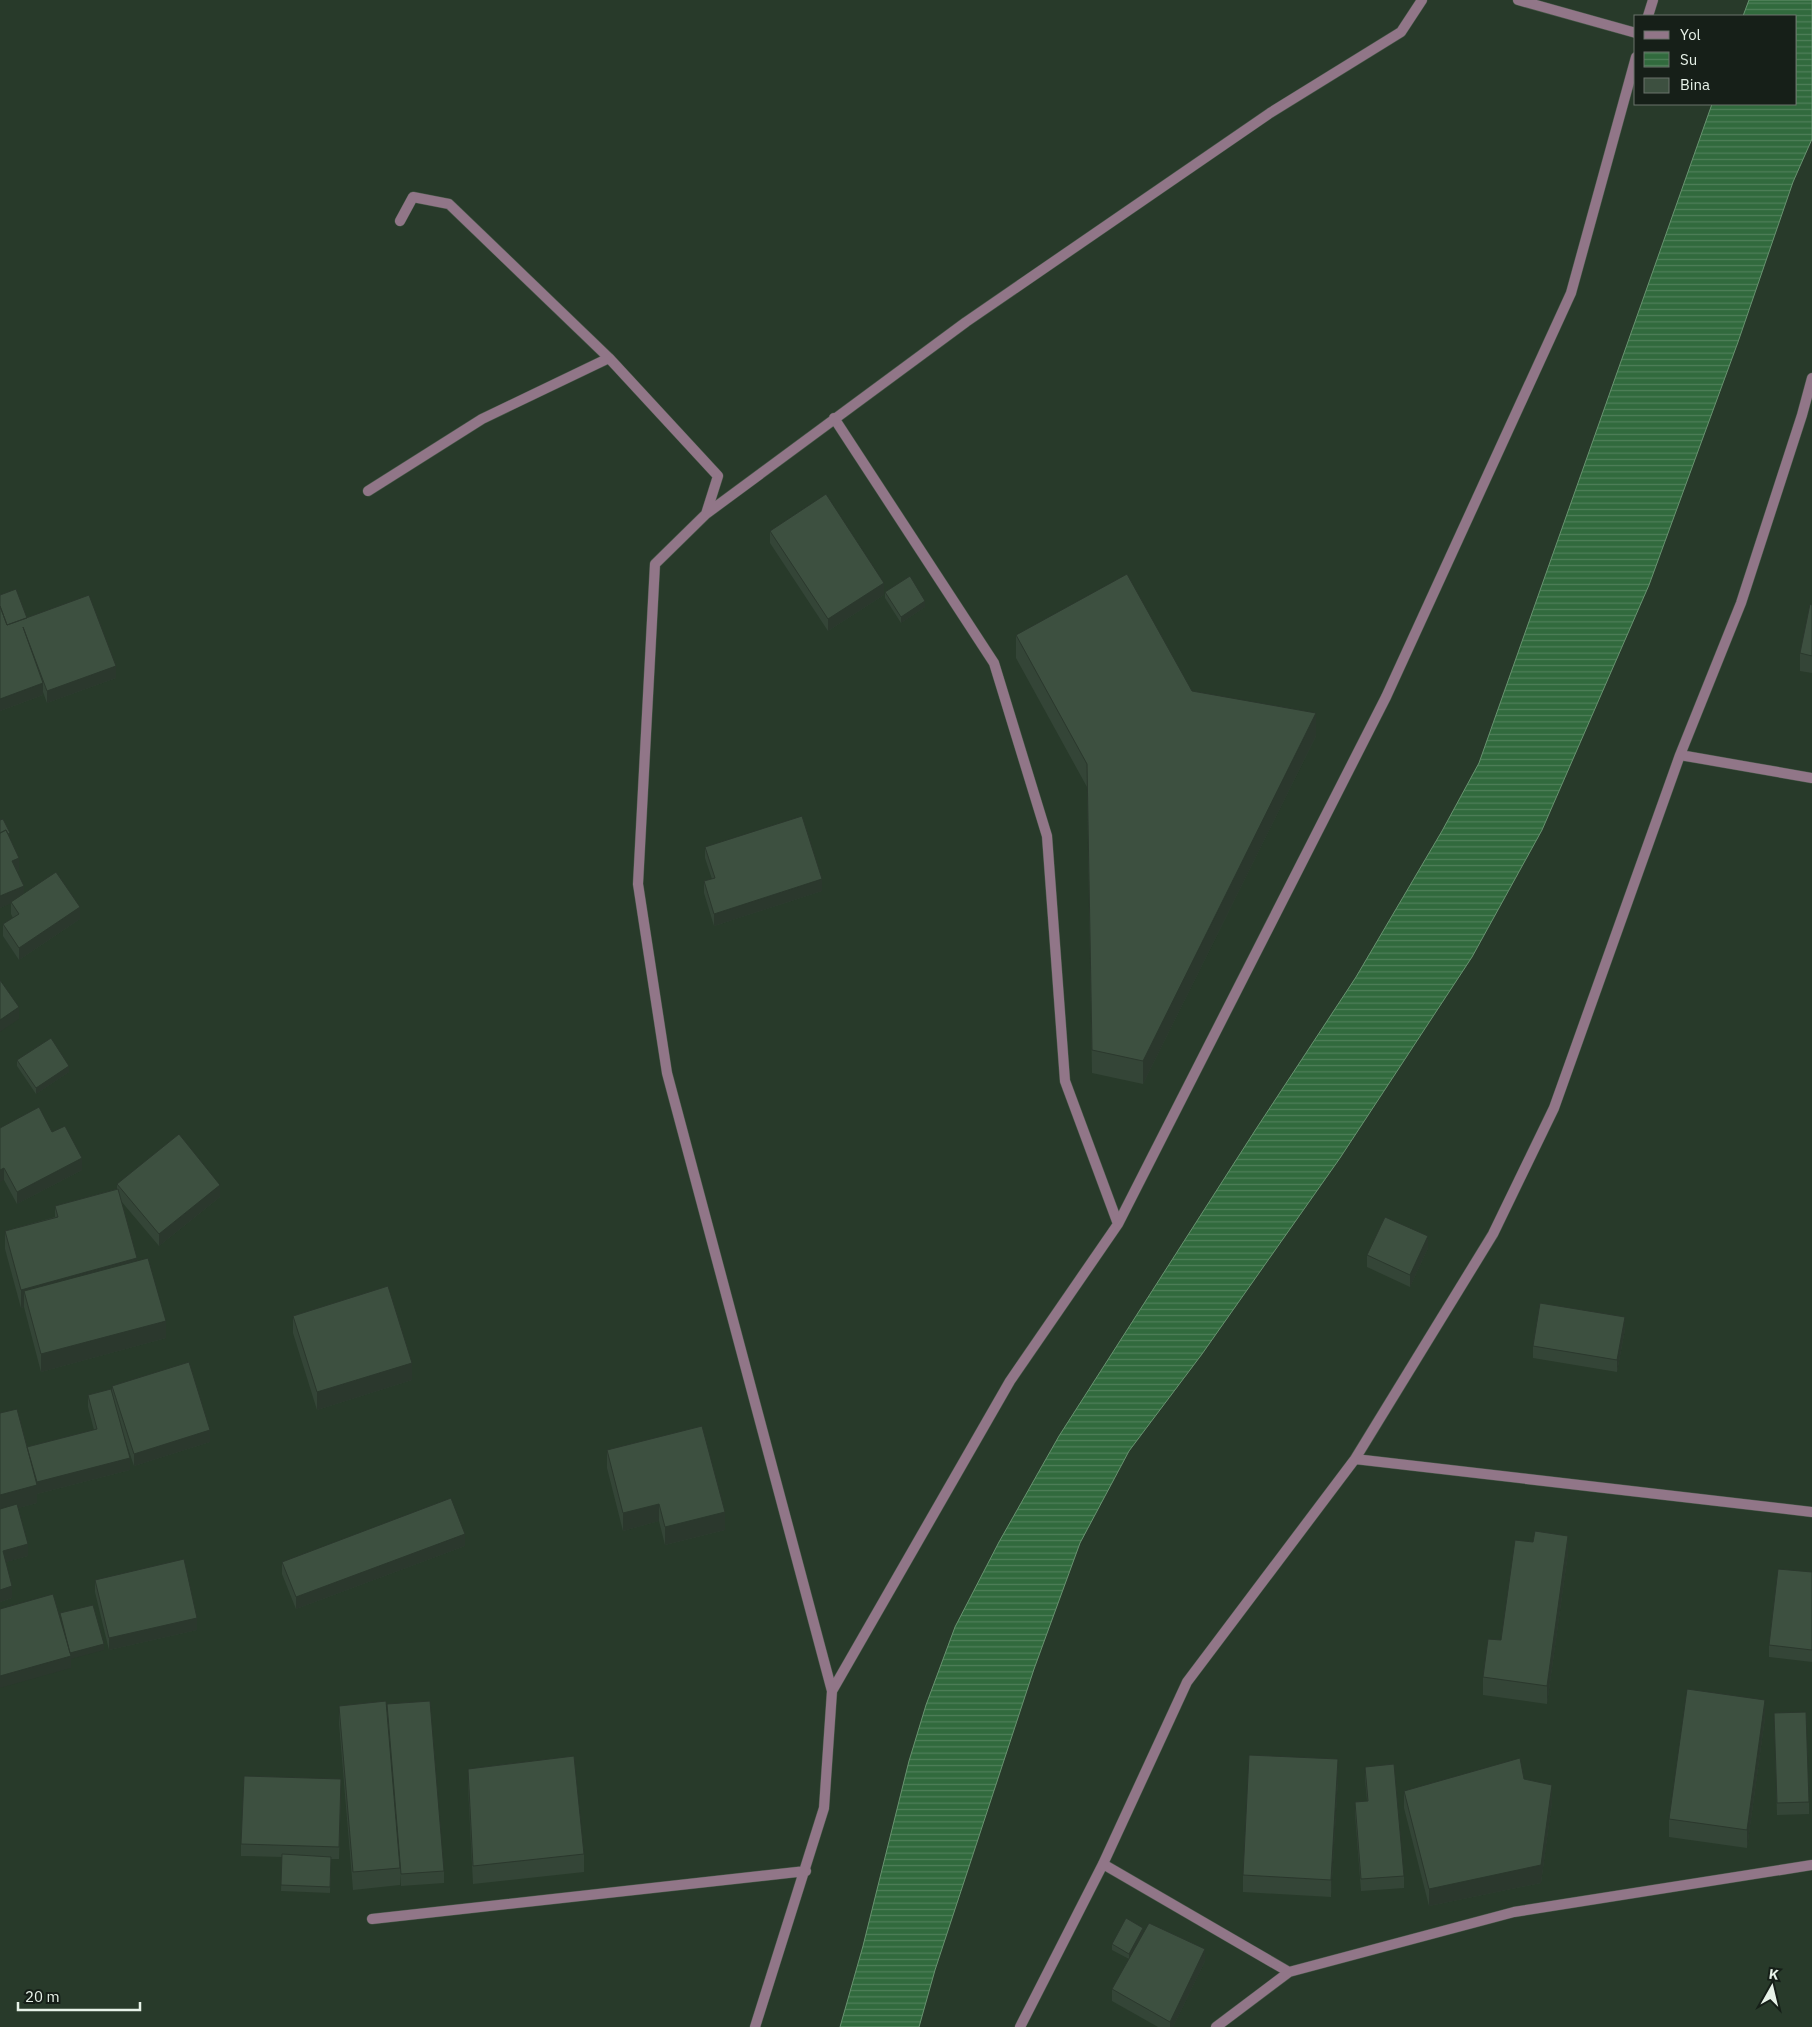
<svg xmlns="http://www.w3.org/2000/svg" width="1812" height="2027" viewBox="0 0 1812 2027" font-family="'IBM Plex Sans',sans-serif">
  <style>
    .water { fill: url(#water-rules); stroke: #689370 }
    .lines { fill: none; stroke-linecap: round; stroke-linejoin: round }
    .street-casing { stroke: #475748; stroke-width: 11 }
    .street { stroke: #917688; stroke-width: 10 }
    .wall { fill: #344537 }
    .shaded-wall { fill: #2b382d }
    .building { fill: #3d5040; stroke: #2b382d }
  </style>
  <defs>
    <pattern id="water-rules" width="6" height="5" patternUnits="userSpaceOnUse" patternTransform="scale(1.25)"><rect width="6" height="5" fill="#316a3d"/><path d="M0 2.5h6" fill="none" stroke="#4f8059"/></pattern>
  </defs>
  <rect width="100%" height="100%" fill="#283a2a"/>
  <path class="water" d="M1749,0h63v139l-19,43 -55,160 -89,243 -107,245 -70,127 -132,201 -138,196 -73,97 -49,92 -46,126 -99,301 -16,57h-79l23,-81 46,-185 17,-56 29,-78 44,-85 60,-106 197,-307 100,-152 86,-146 37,-68 233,-659h84v-88h-53z"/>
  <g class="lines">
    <defs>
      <path id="street" d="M1518,0l118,33
        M1648,16l5,-16
        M400,221l13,-24 36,7 160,154 109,118 -12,38
        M834,418l160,245 53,173 18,245 53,143
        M368,491l114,-72 127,-61
        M1680,755l132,23
        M1355,1459l457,53
        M832,1691l178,-310 108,-157 268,-527 185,-404 65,-236
        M1103,1864l186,108
        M372,1919l434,-48
        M755,2027l69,-219 8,-117 -165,-618 -29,-189 17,-320 51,-50 260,-192 304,-209 131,-81 21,-32
        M1020,2027l83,-163 84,-182 168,-223 138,-225 61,-126 126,-353 61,-152 61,-188 10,-37
        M1216,2027l73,-55 225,-60 298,-47"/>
    </defs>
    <use href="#street" class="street-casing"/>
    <use href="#street" class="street"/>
  </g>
  <path class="wall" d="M770,531l114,64 -56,36 -58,-88z
    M885,592l40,15 -24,16 -16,-25z
    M1812,605v68l-12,-2v-18z
    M27,618l89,60 -69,25 -4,-11v3l-43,16z
    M1016,635l176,56 124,45 -173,348 -51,-11 -5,-286 -71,-129z
    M0,820l10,19 9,31 -2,1 7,23 56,25 -61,41 -16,-24v-12l10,-6 -2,-4v-11l-11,5z
    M705,847l117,44 -108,35 -10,-33v-12l8,-2 -7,-21z
    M17,1060l52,12 -33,22 -19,-28z
    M0,1128l52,4 30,38 -65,34 -13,-24z
    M117,1184l103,13 -61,49 -38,-45 16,59 29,78 -125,34 -17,-65 -3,1 -16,-59v-18l50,-14v-11l62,-17z
    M1428,1248l-18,39 -43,-20v-12z
    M293,1316l119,64 -95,30 -24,-77z
    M1625,1329l-8,43 -84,-14v-12z
    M112,1386l98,56 -76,24 -11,-33 7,37 -93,24v9l-19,5 10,48 -22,6 6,36 -12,4v-189l27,34 67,-17 -6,-23v-12l24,-3z
    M607,1450l118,80 -60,15 -6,-24 -36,10 -16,-63z
    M1533,1542l35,11 -21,151 -64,-9v-18l18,-37z
    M465,1546l-169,63 -14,-35v-12z
    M1812,1572v90l-43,-5v-12z
    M95,1580l102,50 -88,20 -14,-58z
    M387,1704l57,167v12l-43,3 -1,-12v11l-47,5 -14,-167v-17l48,8z
    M1774,1713l35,89v12l-32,1z
    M1765,1718l-18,130 -78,-11v-18z
    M1365,1767l39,109v12l-43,3 -6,-77v-12l12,-1 -2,-22z
    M468,1769l116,85v18l-111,12 -5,-98z
    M1338,1777l-7,120 -88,-5v-17z
    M1524,1779l28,23 -11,81 -112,23 -25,-98v-17z
    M341,1791l-2,68h-8l-1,34 -49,-2 1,-34 -41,-1v-12z
    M1143,1933l62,28 -32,66h-15l-46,-26v-12l17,-30 -17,-9v-6z"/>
  <path class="shaded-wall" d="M884,583v12l-56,36v-12z
    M925,601v6l-24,16v-6z
    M116,666v12l-69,25v-12z
    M43,683v12l-43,16v-12z
    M1316,713v23l-173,348v-23z
    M19,858v12l-7,3v-12z
    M822,879v12l-108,35v-12z
    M24,886v12l-24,10v-12z
    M80,907v12l-61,41v-12z
    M19,1007v12l-19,13v-12z
    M69,1066v6l-33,22v-6z
    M82,1158v12l-65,34v-12z
    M4,1168v12l-4,2v-12z
    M220,1185v12l-61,49v-12z
    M1428,1236v12l-18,39v-12z
    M137,1258v18l-113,15v16l-3,1v-18z
    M1625,1317v12l-8,43v-12z
    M166,1321v17l-125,34v-18z
    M412,1363v17l-95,30v-18z
    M210,1430v12l-76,24v-12z
    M130,1458v12l-93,24v9l-37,10v-18l36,-13z
    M659,1504v17l-36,10v-18z
    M725,1512v18l-60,15v-18z
    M465,1534v12l-169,63v-12z
    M1568,1536v17l-21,151v-18z
    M28,1544v12l-25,7v-12z
    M12,1586v12l-12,4v-12z
    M197,1618v12l-88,20v-12z
    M104,1644v6l-33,9v9l-71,20v-12l70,-23z
    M1765,1700v18l-18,130v-18z
    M1338,1759v18l-7,120v-17z
    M1552,1785v17l-11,81 -112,23v-17z
    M1143,1928v6l-14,26v-6z
    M1205,1949v12l-32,66h-3v-5z"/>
  <path class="building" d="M826,494l58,89 -56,36 -58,-88z
    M1127,574l65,117 124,22 -173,348 -51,-11 -5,-286 -71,-129z
    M910,576l15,25 -24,16 -16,-25z
    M16,589l11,29 -20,7 -7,-19v-11z
    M89,595l27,71 -69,25 -24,-64 20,56 -43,16v-93l7,19z
    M1810,604l2,1v51l-12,-3z
    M802,816l20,63 -108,35 -10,-33 11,-3 -10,-31z
    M3,819l7,14 -2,1 -2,-4 -6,3v-13z
    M6,830l13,28 -7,3 12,25 -24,10v-63z
    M56,872l24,35 -61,41 -16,-24 16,-10 -8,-12z
    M0,980l19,27 -19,13z
    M51,1038l18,28 -33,22 -19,-28z
    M39,1107l13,25 13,-6 17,32 -65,34 -13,-24 -4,2v-42z
    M179,1134l41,51 -61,49 -42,-50z
    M118,1189l19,69 -116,32 -16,-59 53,-14 -3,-11z
    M1385,1217l43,19 -18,39 -43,-20z
    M148,1258l18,63 -125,33 -17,-63z
    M388,1286l24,77 -95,29 -24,-76z
    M1540,1303l85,14 -8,43 -84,-14z
    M189,1362l21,68 -76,24 -22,-68z
    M111,1389l19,69 -93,24 -10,-35 70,-18 -9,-34z
    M17,1409l20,76 -37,10v-82z
    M702,1426l23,86 -60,15 -6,-23 -36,9 -16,-63z
    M451,1498l14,36 -169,63 -14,-35z
    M17,1504l11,40 -25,7 9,35 -12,4v-81z
    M1535,1531l33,5 -21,150 -64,-9 5,-38 13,1 14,-100 18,2z
    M184,1559l13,59 -88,20 -14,-58z
    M1778,1569l34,3v78l-43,-5z
    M53,1594l18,62 -71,20v-67z
    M93,1605l11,39 -34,9 -10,-40z
    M1687,1689l78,11 -18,130 -78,-11z
    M386,1701l14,167 -47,4 -14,-166z
    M430,1701l14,170 -43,3 -14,-170z
    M1806,1712l3,90 -32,1 -3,-90z
    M1249,1755l89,4 -7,121 -88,-5z
    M574,1756l10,98 -111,12 -5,-97z
    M1520,1758l4,21 28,6 -11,80 -112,24 -25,-98z
    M1394,1764l10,112 -43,3 -6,-77 13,-1 -3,-34z
    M244,1776l97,3 -2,68 -98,-3z
    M282,1854l49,3 -1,30 -49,-2z
    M1126,1918l17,10 -14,26 -17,-10z
    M1149,1923l56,26 -35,73 -58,-33z"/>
  <rect x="1634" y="15" width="162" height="90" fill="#161f18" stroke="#6a736b"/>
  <rect x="1644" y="31" width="25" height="8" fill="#917688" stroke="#6a736b"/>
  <text x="1680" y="40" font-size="15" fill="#e7f2e8">Yol</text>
  <rect x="1644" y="52" width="25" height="15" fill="url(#water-rules)" stroke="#6a736b"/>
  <text x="1680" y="65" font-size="15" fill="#e7f2e8">Su</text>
  <rect x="1644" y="78" width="25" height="15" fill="#3d5040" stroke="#6a736b"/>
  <text x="1680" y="90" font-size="15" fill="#e7f2e8">Bina</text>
  <g transform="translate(1772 1987) rotate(8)" stroke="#161f18" stroke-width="4" paint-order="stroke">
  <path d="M0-4L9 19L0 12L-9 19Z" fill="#e7f2e8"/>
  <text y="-8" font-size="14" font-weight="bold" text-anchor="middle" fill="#e7f2e8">K</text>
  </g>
  <path d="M18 2002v8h122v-8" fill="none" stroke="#e7f2e8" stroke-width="2.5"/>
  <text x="25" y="2002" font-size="15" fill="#e7f2e8" stroke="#161f18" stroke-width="4" paint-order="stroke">20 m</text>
</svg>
